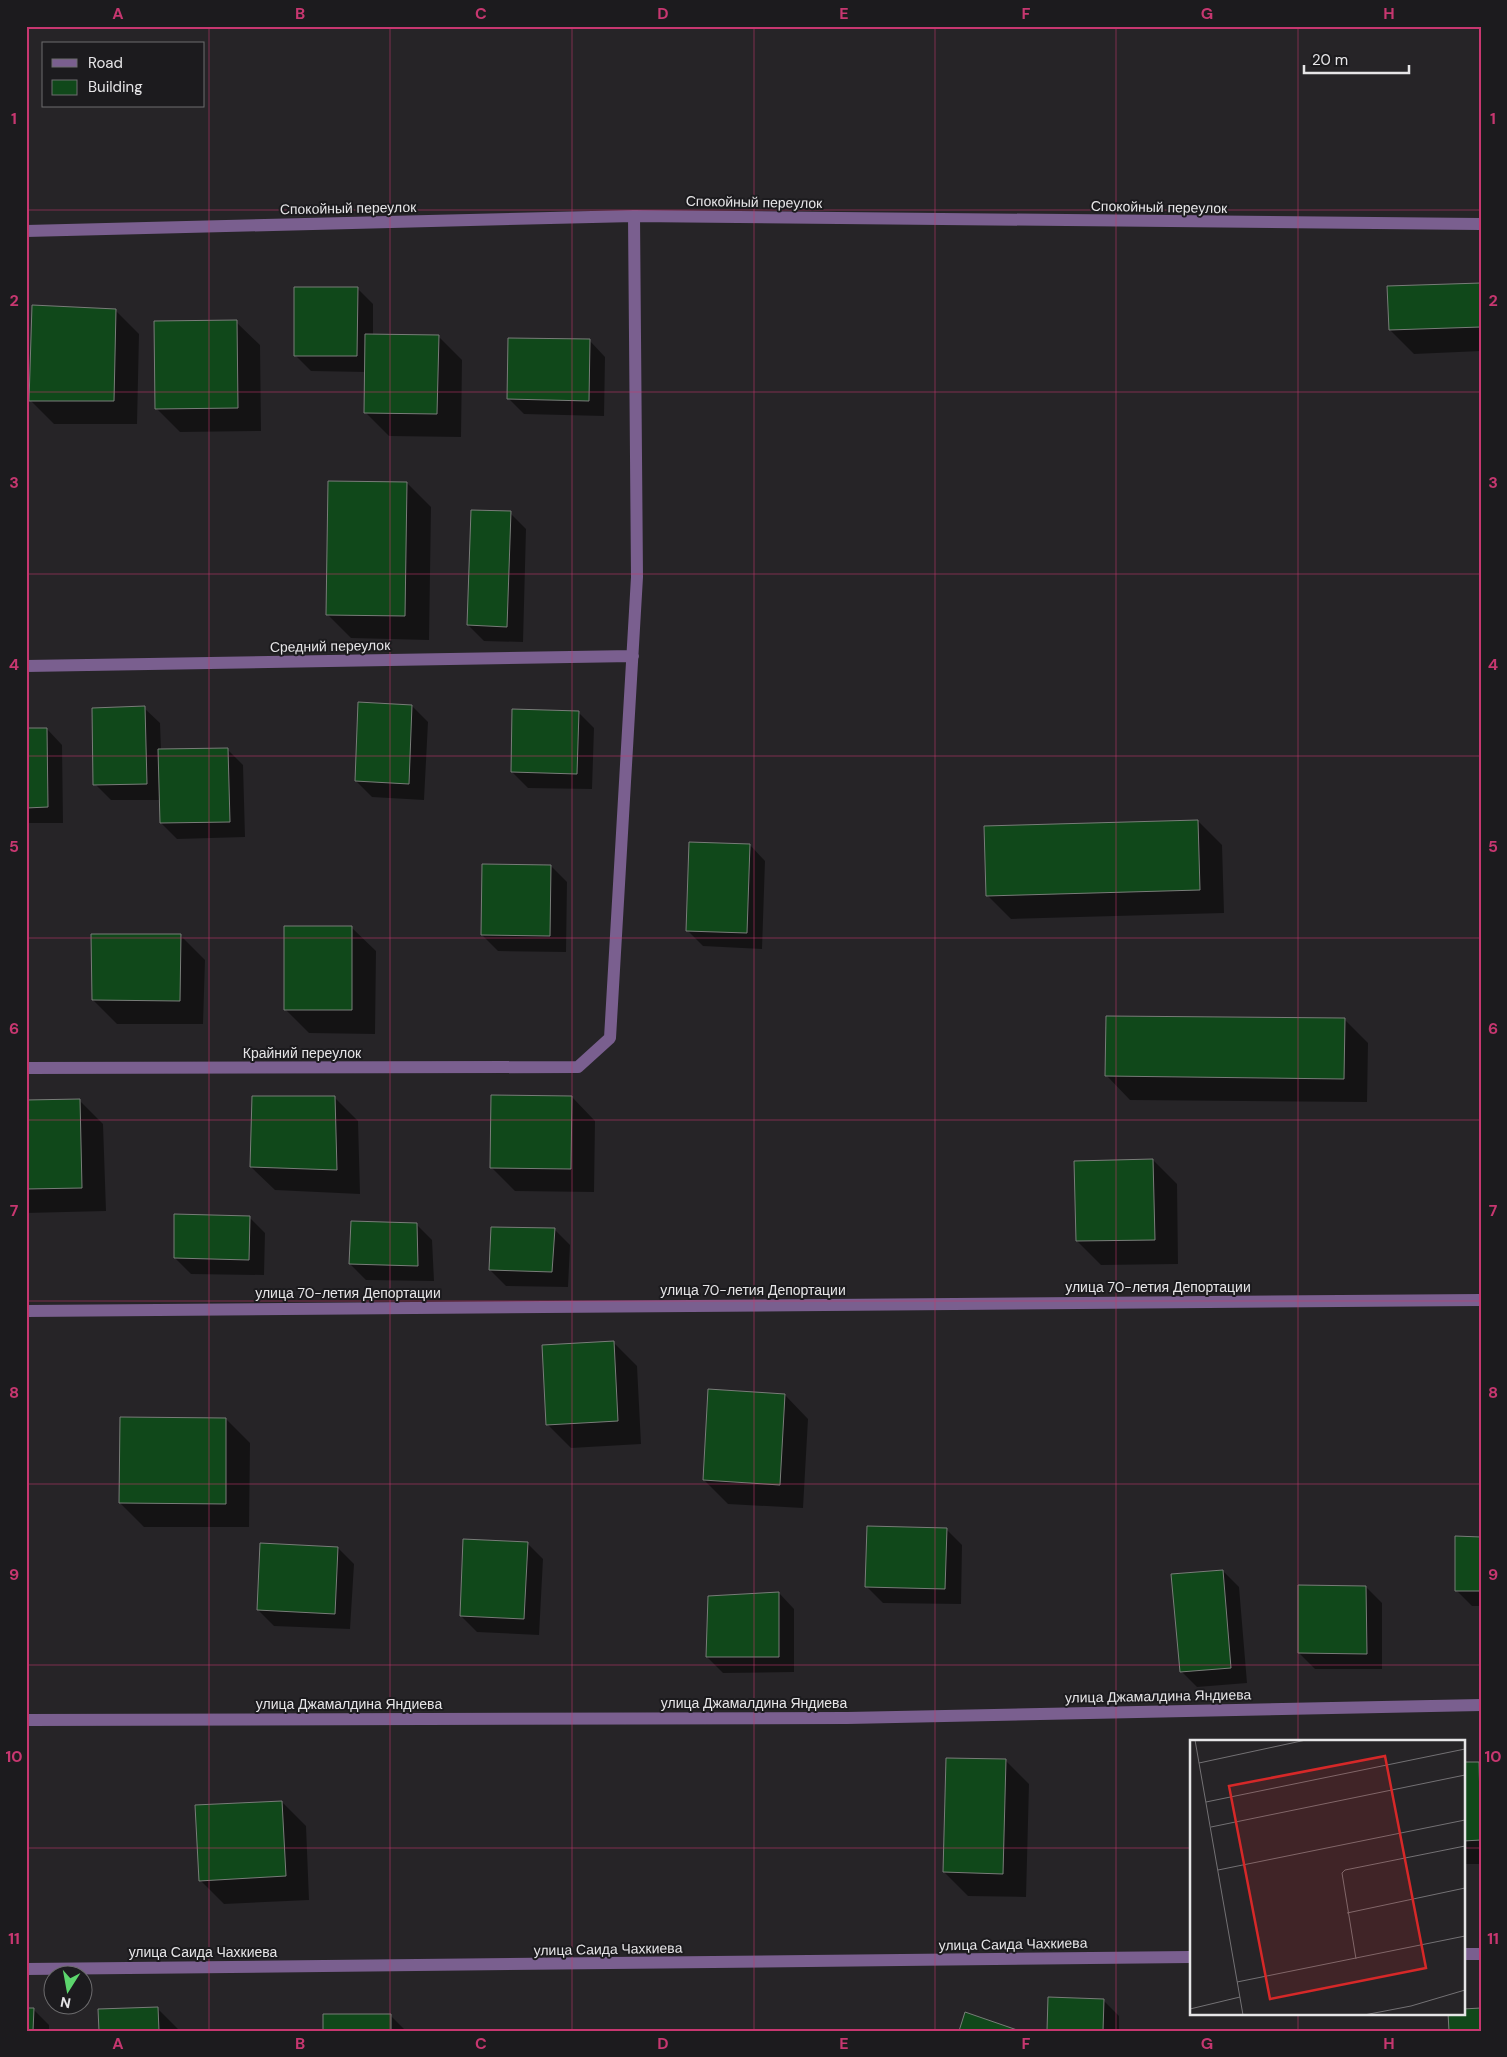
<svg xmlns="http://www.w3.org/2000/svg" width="1507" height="2057" viewBox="0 0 1507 2057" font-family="'DM Sans',sans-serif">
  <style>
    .shadow { fill: #0007 }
    .building { fill: #10481a; stroke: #797c79 }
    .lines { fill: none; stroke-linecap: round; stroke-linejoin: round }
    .minor { stroke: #7a5f8f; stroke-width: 12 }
    .grid { fill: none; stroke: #c73770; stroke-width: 1; stroke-opacity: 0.55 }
    .labels { text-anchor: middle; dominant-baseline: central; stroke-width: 4; stroke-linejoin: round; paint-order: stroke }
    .street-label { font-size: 14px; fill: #e6e5e7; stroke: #1c1b1e }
    .inset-road { fill: none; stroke: #737174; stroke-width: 1 }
    .view { fill: #d62828; fill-opacity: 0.15; stroke: #d62828; stroke-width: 2.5 }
    .inset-edge { fill: none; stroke: #e6e5e7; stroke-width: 2.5 }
    .neatline { fill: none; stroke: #c73770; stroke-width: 2 }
    .grid-label { font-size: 16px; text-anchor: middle; font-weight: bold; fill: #c73770 }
  </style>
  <rect width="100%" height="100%" fill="#262427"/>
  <path class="shadow" d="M1481,284v67l-67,3 -24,-24z
    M357,288l16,16v31l65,1 24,24 -1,77 -72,-1 -24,-24 1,-40 -55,-1 -16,-16z
    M115,310l24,24 -2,90h-83l-24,-24z
    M236,322l24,23 1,86 -81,1 -24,-24z
    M590,341l15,16 -1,59 -80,-2 -16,-16z
    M407,483l24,24 -2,133 -78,-2 -23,-23z
    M510,513l16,16 -3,113 -39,-1 -16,-16z
    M412,706l16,16 -4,78 -52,-3 -16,-16z
    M144,708l16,15 1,27 66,-1 16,16 2,72 -68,2 -16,-16v-23h-50l-16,-16z
    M578,712l16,16 -2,61 -64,-1 -16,-16z
    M26,729h21l15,16 1,78h-37z
    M1198,821l24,24 2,68 -213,6 -24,-24z
    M750,845l15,16 -3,88 -59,-3 -16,-16z
    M551,866l16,16 -1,70 -68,-1 -16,-16z
    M352,928l24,23 -1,83 -66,-1 -24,-24z
    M181,936l24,24 -2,64h-86l-24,-24z
    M1344,1019l24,24 -1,59 -237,-2 -23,-24z
    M334,1097l24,24 2,73 -85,-4 -24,-23z
    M572,1097l23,24 -1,71 -79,-1 -24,-24z
    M79,1100l24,24 3,87 -80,2v-112z
    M1153,1160l24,24 1,80 -77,1 -24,-24z
    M249,1217l16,16 -1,42 -73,-1 -16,-16z
    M416,1224l16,16 2,41 -68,-1 -16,-16z
    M554,1229l16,16 -2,42 -62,-1 -16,-16z
    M614,1343l23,23 4,78 -70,4 -24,-24z
    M785,1395l23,24 -5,89 -75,-4 -24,-24z
    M226,1419l24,24 -1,84h-105l-24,-24z
    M946,1529l16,16 -1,59 -78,-1 -16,-16z
    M1481,1538v68h-9l-16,-16z
    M527,1543l16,16 -4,76 -62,-3 -16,-16z
    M338,1548l16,16 -4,65 -76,-3 -16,-16z
    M1223,1571l16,16 8,96 -50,4 -16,-16z
    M1366,1587l16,16v66h-67l-16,-16z
    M779,1593l15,16v63l-71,1 -16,-16z
    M1005,1760l24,24 -3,113 -58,-1 -24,-24z
    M1463,1763h16l2,2v99h-18z
    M282,1802l24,24 3,74 -85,4 -24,-24z
    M1103,2000l16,16v15h-71z
    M157,2008l23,23h-80z
    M33,2009l16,16v6h-23z
    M390,2015l16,16h-81z"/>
  <path class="building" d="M1481,283v44l-92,3 -2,-44z
    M294,287h64l-1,69h-63z
    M32,305l84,4 -2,92h-85z
    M237,320l1,88 -83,1 -1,-88z
    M365,334l74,1 -2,79 -73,-1z
    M508,338l82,1 -1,62 -82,-2z
    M328,481l79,1 -2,134 -79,-1z
    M471,510l40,1 -4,116 -40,-2z
    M358,702l54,3 -3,79 -54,-3z
    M145,706l2,78 -54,1 -1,-77z
    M512,709l67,2 -2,63 -66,-2z
    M26,728h21l1,79 -22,1z
    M228,748l2,74 -70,1 -2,-74z
    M1198,820l2,70 -214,6 -2,-70z
    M689,842l61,2 -3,89 -61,-2z
    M482,864l69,1 -1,71 -69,-1z
    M284,926h68v84h-68z
    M91,934h90l-1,67 -88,-1z
    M1106,1016l239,2 -1,61 -239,-3z
    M491,1095l81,1 -1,73 -81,-1z
    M252,1096h83l2,74 -87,-3z
    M80,1099l2,89 -56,1v-89z
    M1153,1159l2,81 -79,1 -2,-80z
    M174,1214l76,2 -1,44 -75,-2z
    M351,1221l66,2 1,43 -69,-2z
    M491,1227l64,1 -3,44 -63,-2z
    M614,1341l4,80 -72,4 -4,-80z
    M708,1389l77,5 -5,91 -77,-5z
    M120,1417l106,1v86l-107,-1z
    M867,1526l80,2 -2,61 -80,-2z
    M1455,1536l26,1v54h-26z
    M463,1539l65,3 -4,77 -64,-3z
    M260,1543l78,4 -3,67 -78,-4z
    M1223,1570l8,98 -51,4 -9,-98z
    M1298,1585l68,1 1,68 -69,-1z
    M779,1592v65h-73l2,-61z
    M946,1758l60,1 -3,115 -60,-2z
    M1463,1762h16l2,78 -18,1z
    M282,1801l4,75 -87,5 -4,-76z
    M1048,1997l56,2 -1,32h-56z
    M158,2007l1,24h-60l-1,-22z
    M26,2008h8l-1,23h-7z
    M1481,2008v23h-32l-1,-18h15v-4z
    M965,2012l55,19h-61z
    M323,2014h68v17h-68z"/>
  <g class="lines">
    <path class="minor" d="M26,231l608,-15 847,8
      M26,666l607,-10
      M26,1068l552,-1 32,-29 27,-461 -3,-361
      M26,1311l1455,-11
      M26,1720l821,-2 634,-13
      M1463,1954h18
      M26,1969l1165,-12"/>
  </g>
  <path class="grid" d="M209,26v2005M390,26v2005M572,26v2005M754,26v2005M935,26v2005M1116,26v2005M1298,26v1715M26,210h1455M26,392h1455M26,574h1455M26,756h1455M26,938h1455M26,1120h1455M26,1301h1455M26,1484h1455M26,1665h1455M26,1848h1165M1463,1848h18M1298,2013v18"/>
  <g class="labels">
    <g class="street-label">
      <text transform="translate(754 202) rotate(1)">Спокойный переулок</text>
      <text transform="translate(1159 207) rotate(1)">Спокойный переулок</text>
      <text transform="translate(348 208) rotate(-1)">Спокойный переулок</text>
      <text transform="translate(330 646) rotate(-1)">Средний переулок</text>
      <text x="302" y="1053">Крайний переулок</text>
      <text x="1158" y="1287">улица 70-летия Депортации</text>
      <text x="753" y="1290">улица 70-летия Депортации</text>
      <text x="348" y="1293">улица 70-летия Депортации</text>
      <text transform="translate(1158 1696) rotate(-1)">улица Джамалдина Яндиева</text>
      <text x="754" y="1703">улица Джамалдина Яндиева</text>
      <text x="349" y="1704">улица Джамалдина Яндиева</text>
      <text transform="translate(1013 1944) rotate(-1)">улица Саида Чахкиева</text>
      <text transform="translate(608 1949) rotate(-1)">улица Саида Чахкиева</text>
      <text x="203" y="1952">улица Саида Чахкиева</text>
    </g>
  </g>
  <g transform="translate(1190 1740)">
    <rect width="275" height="275" fill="#262427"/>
    <path class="inset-road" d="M5,0l48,275M9,23l107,-23M16,62l259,-53M21,87l254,-52M28,130l247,-50M157,173l118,-25M166,219l-14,-86 3,-3 120,-24M47,242l228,-46M0,269l50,-12M174,275l47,-9 54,-16"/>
    <path class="view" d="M195,16l41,212 -156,31 -41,-213z"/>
    <rect width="275" height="275" class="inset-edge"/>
  </g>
  <rect width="1507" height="2057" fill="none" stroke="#1c1b1e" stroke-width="55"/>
  <rect x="42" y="42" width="162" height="65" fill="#1c1b1e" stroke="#6d6c6e"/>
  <rect x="52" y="59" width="25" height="8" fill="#7a5f8f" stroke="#6d6c6e"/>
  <text x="88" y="68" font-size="15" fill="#e6e5e7">Road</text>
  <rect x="52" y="80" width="25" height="15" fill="#10481a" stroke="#6d6c6e"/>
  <text x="88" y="92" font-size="15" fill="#e6e5e7">Building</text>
  <g transform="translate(68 1990) rotate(191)"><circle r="24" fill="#1c1b1e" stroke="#6d6c6e"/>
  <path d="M0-4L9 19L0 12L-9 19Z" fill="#5cd56d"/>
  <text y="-8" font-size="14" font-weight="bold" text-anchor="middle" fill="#e6e5e7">N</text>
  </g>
  <path d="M1304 65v8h105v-8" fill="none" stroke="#e6e5e7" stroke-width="2.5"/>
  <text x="1312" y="65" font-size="15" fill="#e6e5e7" stroke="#1c1b1e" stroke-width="4" paint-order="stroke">20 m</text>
  <rect x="28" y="28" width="1452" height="2002" class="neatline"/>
  <g class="grid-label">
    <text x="118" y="19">A</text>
    <text x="300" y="19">B</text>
    <text x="481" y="19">C</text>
    <text x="663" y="19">D</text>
    <text x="844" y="19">E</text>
    <text x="1026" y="19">F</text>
    <text x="1207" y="19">G</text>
    <text x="1389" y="19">H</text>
    <text x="14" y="124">1</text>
    <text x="1493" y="124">1</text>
    <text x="14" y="306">2</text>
    <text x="1493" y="306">2</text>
    <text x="14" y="488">3</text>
    <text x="1493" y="488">3</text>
    <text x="14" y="670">4</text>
    <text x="1493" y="670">4</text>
    <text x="14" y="852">5</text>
    <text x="1493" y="852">5</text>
    <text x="14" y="1034">6</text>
    <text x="1493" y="1034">6</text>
    <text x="14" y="1216">7</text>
    <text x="1493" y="1216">7</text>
    <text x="14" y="1398">8</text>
    <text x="1493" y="1398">8</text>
    <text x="14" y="1580">9</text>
    <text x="1493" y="1580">9</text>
    <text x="14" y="1762">10</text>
    <text x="1493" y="1762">10</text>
    <text x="14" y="1944">11</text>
    <text x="1493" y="1944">11</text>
    <text x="118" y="2049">A</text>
    <text x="300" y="2049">B</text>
    <text x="481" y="2049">C</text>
    <text x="663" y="2049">D</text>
    <text x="844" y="2049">E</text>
    <text x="1026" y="2049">F</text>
    <text x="1207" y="2049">G</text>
    <text x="1389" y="2049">H</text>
  </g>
</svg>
